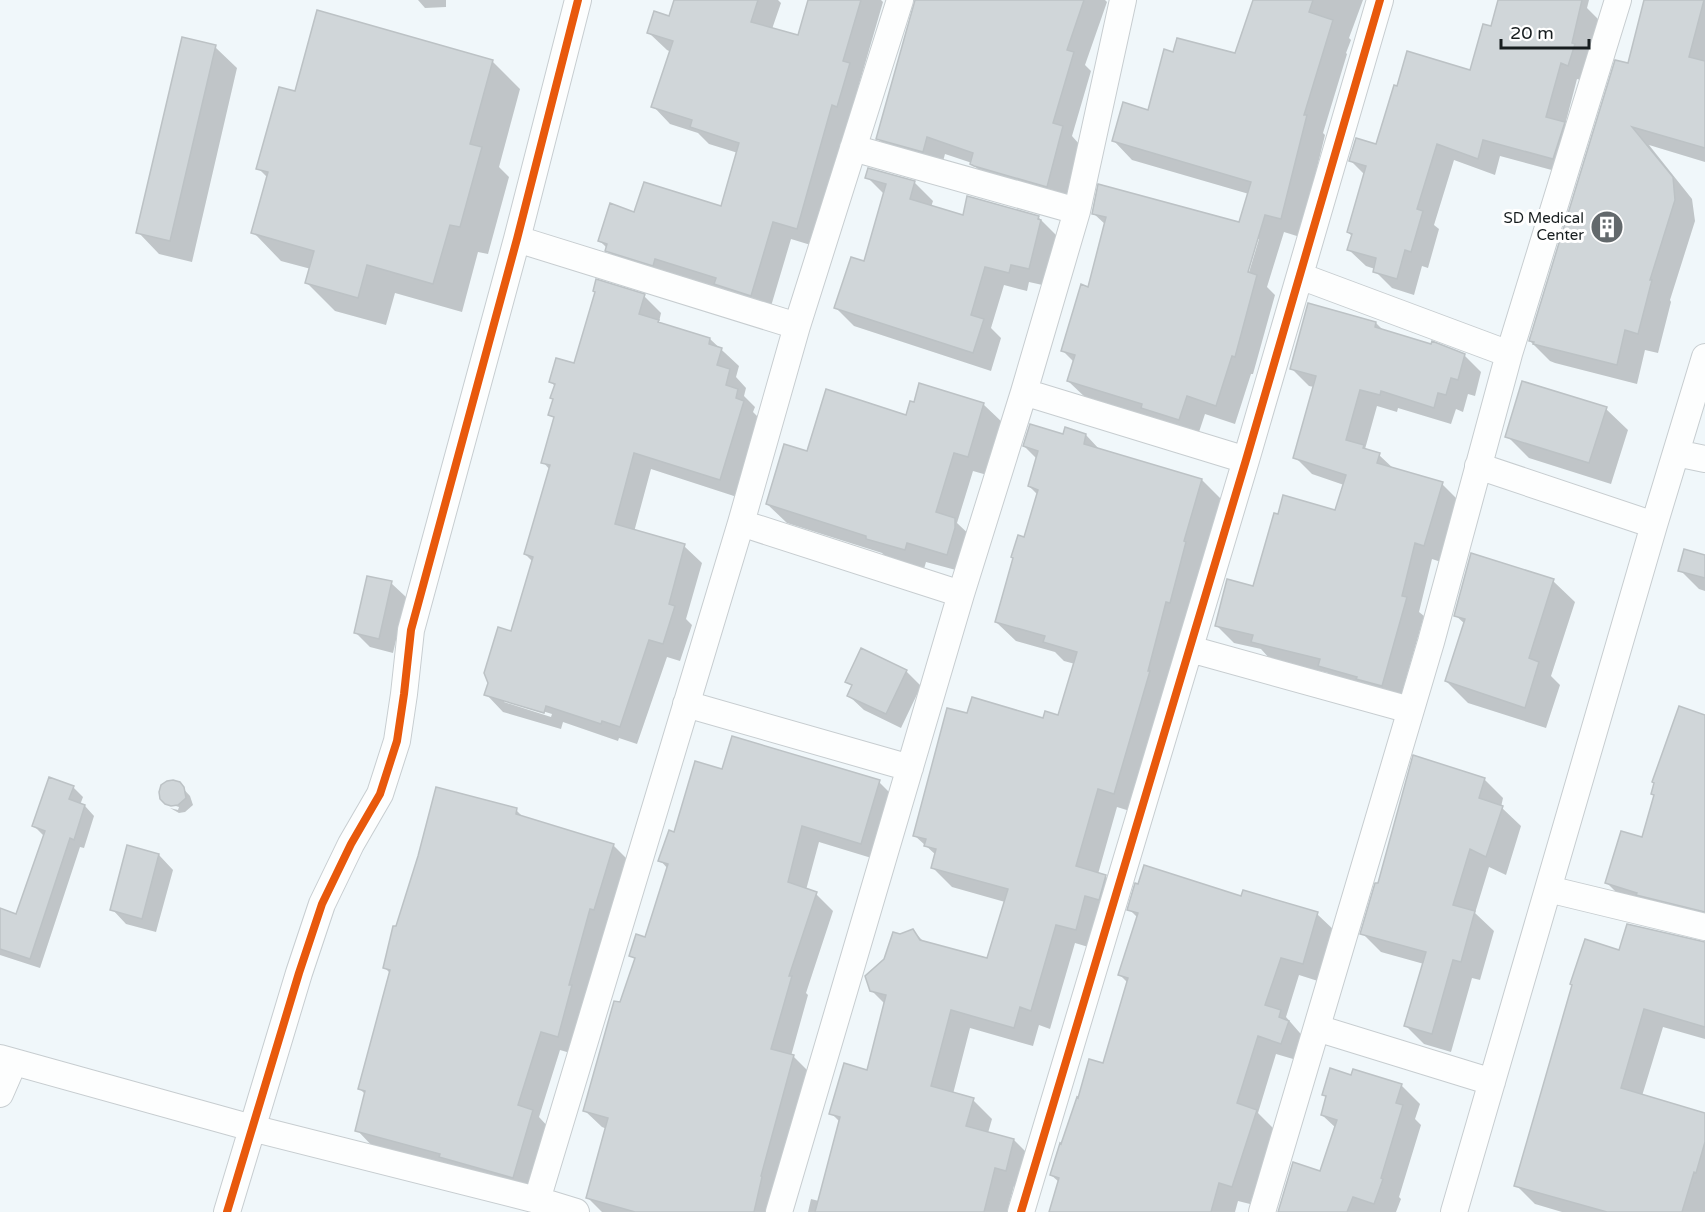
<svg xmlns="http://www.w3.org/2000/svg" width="1705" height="1212" viewBox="0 0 1705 1212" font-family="'Varela Round',sans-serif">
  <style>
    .shadow { fill: #0003; fill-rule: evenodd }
    .building { fill: #d0d6d9; stroke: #bcc2c5; stroke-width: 1.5 }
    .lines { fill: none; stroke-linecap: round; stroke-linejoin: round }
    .minor-casing { stroke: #c7cdd0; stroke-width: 28 }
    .minor { stroke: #fdfefe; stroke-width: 26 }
    .cycleway-casing { stroke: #fff; stroke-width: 11 }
    .cycleway { stroke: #e8590c; stroke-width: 8 }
    .labels { text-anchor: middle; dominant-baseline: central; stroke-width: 6; stroke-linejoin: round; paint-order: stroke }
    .poi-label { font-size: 15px; fill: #171d1f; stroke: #fff; text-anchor: end }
  </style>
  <rect width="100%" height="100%" fill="#f0f7fa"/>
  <path class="shadow" d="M418,0h28v7l-21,1z
    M676,0h102l3,3 -9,26 27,8 10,-37h72l2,2 -39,134 -30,110 -23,-7 -22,74 -145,-45 -17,-18v-2l-7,-7 35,-28 87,-5 16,-55 -29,-9 -11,-11 -28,-9 -17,-18 18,-54 -4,-2 -18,-17 21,-15z
    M916,0h189l2,2 -22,63 6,6 -19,65 8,9 -16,59 -74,-22 -18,-19 -27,-9 -4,15 -45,-13 -18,-17z
    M1254,0h109l-14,38 2,2 -5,13 1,1 -24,79 2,2 -25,102 -16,-5 -17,55 8,8 -22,79h-2l-16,50 -30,-10 -8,24 -110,-39 -19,-18 6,-19 -12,-12 27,-61 17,-64 -13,-12 147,11 9,-30 -117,-34 -18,-19 35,-29 25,-58 62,1zM1256,239h3l-12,40h-3z
    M1499,0h90l-2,8 11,11 -13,62 -8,-2 -12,46 16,16 -11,34 -70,-19 -5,19 -41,-15 -20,65 5,4 -11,39 -6,-2 -8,29 -22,-7 -17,-17v-2l-9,-3 -17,-16 4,-13 -5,-5 17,-57 -14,-14 26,-15 94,-74 22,-44z
    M1645,0h60v162l-56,-17 43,54 3,22 -25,79 1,2 -13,51 -13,-3 -8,34 -82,-21 -5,-2 -20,-20 99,-276z
    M215,47l22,21 -45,194 -33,-8 -21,-22z
    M492,61l28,28 -21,78 10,10 -21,77 -10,-2 -16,60 -67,-19 -9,32 -51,-14 -28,-28 4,-14 -30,-8 -28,-29 15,-54 -10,-10 38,-75z
    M867,177l47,5 19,19 -2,6 33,10h74l18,18 3,4 -12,47 -18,-4 -2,9 -23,-6 -13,43 10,10 -10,33 -137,-45 -18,-18 29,-45 20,-68z
    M644,296l17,17 -2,9 2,2 49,15 29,27 -3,11 10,11 -2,8 11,11 -2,5 8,8 -24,77 -86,-28 -17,63 50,14 18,17 -16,56 6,6 -12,36 -13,-4 -30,87 -18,-6 -1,3 -55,-19 -2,7 -58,-17 -17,-18 26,-61 21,-71 -8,-8 25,-84 -7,-8 12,-43 -5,-5 4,-14 1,-14 -4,-4 24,-17zM504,699l48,15 -1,3 -47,-15z
    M1376,323l9,9 79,23 17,17 -6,24 -7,-2 -5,18 -7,-3 -5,15 -53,-16 -1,4 -20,-6 -12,43 14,6 15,14 48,15 17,17 -18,61 -9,-3 -13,53 5,4 -25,87 -62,-21 -9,-9 -58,-14 -9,-10 -27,-6 -18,-18 120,-113 8,-27 -32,-11 -17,-17 19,-70 -5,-1 -17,-17z
    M915,404h68l20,19 -16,52 -14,-4 -16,52 17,16 -7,34 -41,-11 -2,7 -37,-11 -5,-5 -95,-30 -20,-19 41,-51 99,-36z
    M1606,409l22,21 -17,54 -82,-26 -22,-22z
    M1086,435l14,15 102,30 19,19 -88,313 -16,-5 -19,67 7,2 20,19 -30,54 -20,-6 -25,86 -11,-4 -6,21 -63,-18 -17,66 20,6 19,19 -4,14 26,7 19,19 -8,30 -11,-3 -7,26h-199l3,-13 8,2 21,-79 -9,-9 37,-42 17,-67 -14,-14 15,-30 14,-24 13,-5 12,12 63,17 17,-58 -53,-15 -19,-19 3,-13 -21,-19 53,-121 76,5 15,-3 16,-53 -11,-3 -9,-9 -39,-11 -20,-19 29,-83 13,-44 -9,-9 8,-27 -13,-13 40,-10z
    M1705,556v35l-6,-2 -19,-19z
    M1553,581l22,21 -24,74 9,9 -14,43 -78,-25 -22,-22 19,-57 -10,-9z
    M391,583l15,14 -13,56 -23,-6 -14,-14z
    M906,671l15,15 -20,42 -37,-18 -15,-14 4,-9 -6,-6z
    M1705,717v208l-79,-23 -19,-19 36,-44z
    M723,771l156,11 17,17 -18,61 -59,-18 -13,48 10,4 17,17 -27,82 2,2 -17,61h2l17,17 -35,139h-173l-14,-14 19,-69 -5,-2 -18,-17 52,-150 -5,-4 15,-17 22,-70 -8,-9 15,-26z
    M1484,779l19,19 -2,9 20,19 -15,49 -17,-8 -14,46 19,18 -14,49 -8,-2 -21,74 -27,-8 -19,-19 19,-61 -43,-12 -19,-19 17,-48z
    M179,784l11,12 3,9 -8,7 -6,1 -9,-5 8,2 1,-3 -13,-4z
    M73,787l10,10 -3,8 5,1 9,10 -10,32 -4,-1 -40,121 -40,-13v-39h17l27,-80 -10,-10z
    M516,810l8,8 89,27 19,19 -55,191 -17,-5 -21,67 12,13 -19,66 -157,-47 -18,-19 9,-35 -6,-6 31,-115 -7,-7 13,-39z
    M159,855l14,15 -17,62 -30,-8 -14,-15z
    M1242,897l75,17 19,18 -15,50 -22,-7 -13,42 20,23 -6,21 -24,-7 -18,59 17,17 -25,74 -12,-3 -3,11h-185l9,-30 -8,-7 53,-110 24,-82 -9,-9 19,-56 -9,-9z
    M1705,943v96l-42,-12 -21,69 63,19v97h-143l-27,-8 -19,-19 104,-233z
    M1352,1077l49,8 19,19 -5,15 6,6 -22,72 2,2 -5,13h-117l42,-39 15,-45 -14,-13 5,-17 -3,-3z"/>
  <path class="building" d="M674,0h84l-7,22 47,13 10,-35h53l-18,61 7,2 -13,44 -5,-2 -35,124 -24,-7 -22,74 -37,-12 2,-6 -61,-19 -2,7 -48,-15 2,-7 -9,-3 12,-38 24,9 10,-30 77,24 18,-63 -49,-16 2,-7 -41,-13 22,-66 -26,-8 7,-22 15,5z
    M915,0h169l-17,50 7,2 -21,71 10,3 -16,61 -73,-21 -4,-2 3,-11 -46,-16 -4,15 -47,-13z
    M1253,0h60l-4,12 24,8 -29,95h3l-26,104 -16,-4 -17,57 9,3 -22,82 -3,-1 -16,50 -29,-10 -8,24 -38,-12 1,-4 -75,-23 8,-26 -14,-4 20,-67 7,3 18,-70 -14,-3 6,-30 141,38 12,-40 -139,-41 11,-39 25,8 16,-61 9,3 4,-14 58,15z
    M1498,0h84l-10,43 3,1 -7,22 -7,-3 -15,54 19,5 -12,37 -70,-19 -5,19 -41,-15 -20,65 6,2 -12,41 -6,-2 -8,29 -24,-7 3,-14 -29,-8 5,-16 -5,-2 19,-66 -17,-5 7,-23 20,6 18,-59 3,1 10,-35 63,19 13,-46 8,2z
    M1644,0h60l-15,57 16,4v87l-73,-21 41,50 2,23 -25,80h2l-14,54 -13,-4 -8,35 -84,-21 1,-2 -5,-1 86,-281 13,3z
    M317,10l176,50 -23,84 12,3 -22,80 -10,-2 -17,59 -66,-19 -9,33 -53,-15 9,-32 -63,-18 17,-61 -12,-3 23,-82 16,4z
    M182,37l34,8 -46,196 -34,-8z
    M868,168l47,13 -5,18 53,16 4,-19 72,20 -1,3 3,1 -12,49 -18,-4 -2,8 -24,-6 -14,48 13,4 -11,34 -139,-45 17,-51 13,4 22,-77 -21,-6z
    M596,279l49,15 -6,20 20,6 -1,2 52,16 -1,6 13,4 -5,17 13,4 -4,16 12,4 -2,9 8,3 -24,79 -86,-27 -19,71 70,20 -16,60 6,2 -12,38 -14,-4 -29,87 -18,-6 -1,3 -55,-18 -2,7 -60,-18 4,-12 -4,-10 14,-46 13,4 22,-74 -9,-3 26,-89 -9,-2 13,-46 -6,-2 5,-16 -3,-1 5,-14 -6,-2 7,-24 18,5 21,-71 -2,-1z
    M1308,303l68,19 -1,5 56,17 1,-3 33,13 -7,26 -7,-2 -5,17 -8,-2 -4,15 -53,-17 -1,4 -20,-5 -14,50 18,5 -1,3 17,5 -3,10 66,19 -19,64 -9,-3 -13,53 5,1 -25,89 -26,-7 1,-2 -39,-11 2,-7 -69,-17 2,-7 -38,-9 12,-47 26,7 21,-73 4,1 5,-19 52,15 11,-35 -53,-17 23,-82 -26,-7z
    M1522,381l85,26 -18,56 -84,-26z
    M919,383l65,20 -16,54 -14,-4 -18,59 19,6v10l-8,27 -40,-12 -2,7 -39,-11v-3l-100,-32 18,-60 23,7 19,-62 80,26 4,-14 4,1z
    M1030,424l33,10 2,-7 21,7 -2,10 118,35 -18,62 2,1 -16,61 -4,-1 -18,69h2l-36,123 -16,-5 -22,77 30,9 -7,25 -14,-4 -9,34 -20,-5 -25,86 -11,-4 -6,21 -63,-18 -20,76 43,12 -8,28 48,13 -8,32 -11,-3 -11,44h-169l25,-95 -11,-3 15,-51 23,7 19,-75 -16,-4 -5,-15 19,-17 9,-27 7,2 13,-5 7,11 67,18 21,-69 -77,-21 5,-19 -12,-3 2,-7 -13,-3 34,-128 20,5 5,-16 71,21 2,-7 13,4 19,-63 -34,-10 2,-6 -50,-14 18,-64 -2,-1 7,-22 6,2 14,-47 -10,-4 10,-35 -15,-5z
    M1684,549l21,6v23l-27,-7z
    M1471,553l83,26 -25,79 10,4 -14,46 -80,-27 20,-62 -11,-3z
    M367,576l25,5 -13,58 -25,-6z
    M861,648l46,22 -21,44 -39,-18 5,-11 -7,-3z
    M1679,706l26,9v197l-69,-17 1,-2 -32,-10 16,-52 21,6 12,-42 -3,-1 3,-11 -2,-1z
    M732,736l148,44 -19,64 -59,-18 -14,56 29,10 -28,84h3l-21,73 23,6 -33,121 1,1 -8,35h-119l-49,-14 22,-80 -25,-7 31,-110 6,1 15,-44 -6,-2 7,-22 9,3 23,-73 -10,-3 11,-31 5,2 21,-71 27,8z
    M1413,755l72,23 -6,20 24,8 -17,51 -16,-8 -17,56 22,6 -14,51 -8,-2 -21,74 -28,-8 22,-74 -66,-18 15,-51h3z
    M49,777l25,9 -5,13 16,6 -11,35 -4,-2 -40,121 -30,-10v-41l16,6 29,-83 -13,-5z
    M173,780l7,2 4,5 2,11 -8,7 -7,1 -6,-2 -5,-5 -1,-7 2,-7 6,-4z
    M436,787l81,21 -1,6 98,30 -20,66 -4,-1 -21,76h3l-14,52 -17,-5 -23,73 15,5 -20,68 -74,-21 1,-3 -85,-23 10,-40 -7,-2 32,-119 -7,-2 10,-42h3l22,-70z
    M127,845l32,9 -17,65 -32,-9z
    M1144,865l97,31 2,-6 75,22 -15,52 -22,-6 -16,47 16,5 -2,7 10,4 -8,23 -23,-8 -21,67 20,7 -25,77 -13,-4 -8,29h-162l10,-34 -9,-3 10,-32 1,1 16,-47 1,1 11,-39 14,4 25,-85 -10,-3 20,-62 -11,-3 8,-27 3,1z
    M1627,924l78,18v85l-61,-18 -23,79 84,25v29l-9,31 -2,-1 -12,40h-75l-93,-26 58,-201 -2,-1 15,-45 34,11z
    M1330,1068l21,7 2,-6 49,15 -6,19 7,2 -22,73 2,1 -9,25 -21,-7 -6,15h-69l15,-50 27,9 17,-51 -16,-5 5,-19 -4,-1z"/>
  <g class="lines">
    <defs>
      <path id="minor" d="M853,148l224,63
        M517,239l280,87
        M1300,276l209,78
        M1024,392l222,68
        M1676,453l29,6
        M1478,466l176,59
        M741,523l220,71
        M1190,649l220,61
        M686,704l224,64
        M1548,889l157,38
        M1317,1028l175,54
        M0,1058l252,70 285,72 39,12
        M0,1094l14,-32
        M537,1200l204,-677 56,-197 103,-326
        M227,1212l72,-239 23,-69 29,-60 29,-50 17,-53 7,-47 7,-64 106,-391 61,-239
        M779,1212l182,-618 63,-202 53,-181 46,-211
        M1021,1212l225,-752 134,-460
        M1262,1212l169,-570 78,-288 109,-354
        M1454,1212l200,-687 51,-168"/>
    </defs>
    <use href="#minor" class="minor-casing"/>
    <use href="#minor" class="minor"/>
    <defs>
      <path id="cycleway" d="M227,1212l72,-239 23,-69 29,-60 29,-50 17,-53 7,-47 7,-64 106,-391 61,-239
        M1021,1212l225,-752 134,-460"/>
    </defs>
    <use href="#cycleway" class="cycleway-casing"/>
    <use href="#cycleway" class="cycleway"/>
  </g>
  <defs>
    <symbol id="building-disc" viewBox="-11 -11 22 22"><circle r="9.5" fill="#63696c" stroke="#fff"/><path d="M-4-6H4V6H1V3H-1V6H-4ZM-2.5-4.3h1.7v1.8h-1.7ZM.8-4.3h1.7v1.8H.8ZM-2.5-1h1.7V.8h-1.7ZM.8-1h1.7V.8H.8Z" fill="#fff"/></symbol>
  </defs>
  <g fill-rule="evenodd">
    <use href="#building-disc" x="1588" y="208" width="38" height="38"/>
  </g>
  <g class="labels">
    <g class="poi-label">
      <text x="1584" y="218">SD Medical<tspan x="1584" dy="17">Center</tspan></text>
    </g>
  </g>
  <path d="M1501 39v9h88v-9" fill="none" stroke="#171d1f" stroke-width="3"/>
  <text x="1510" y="39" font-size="18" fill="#171d1f" stroke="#ffffff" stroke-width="4.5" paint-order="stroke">20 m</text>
</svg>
